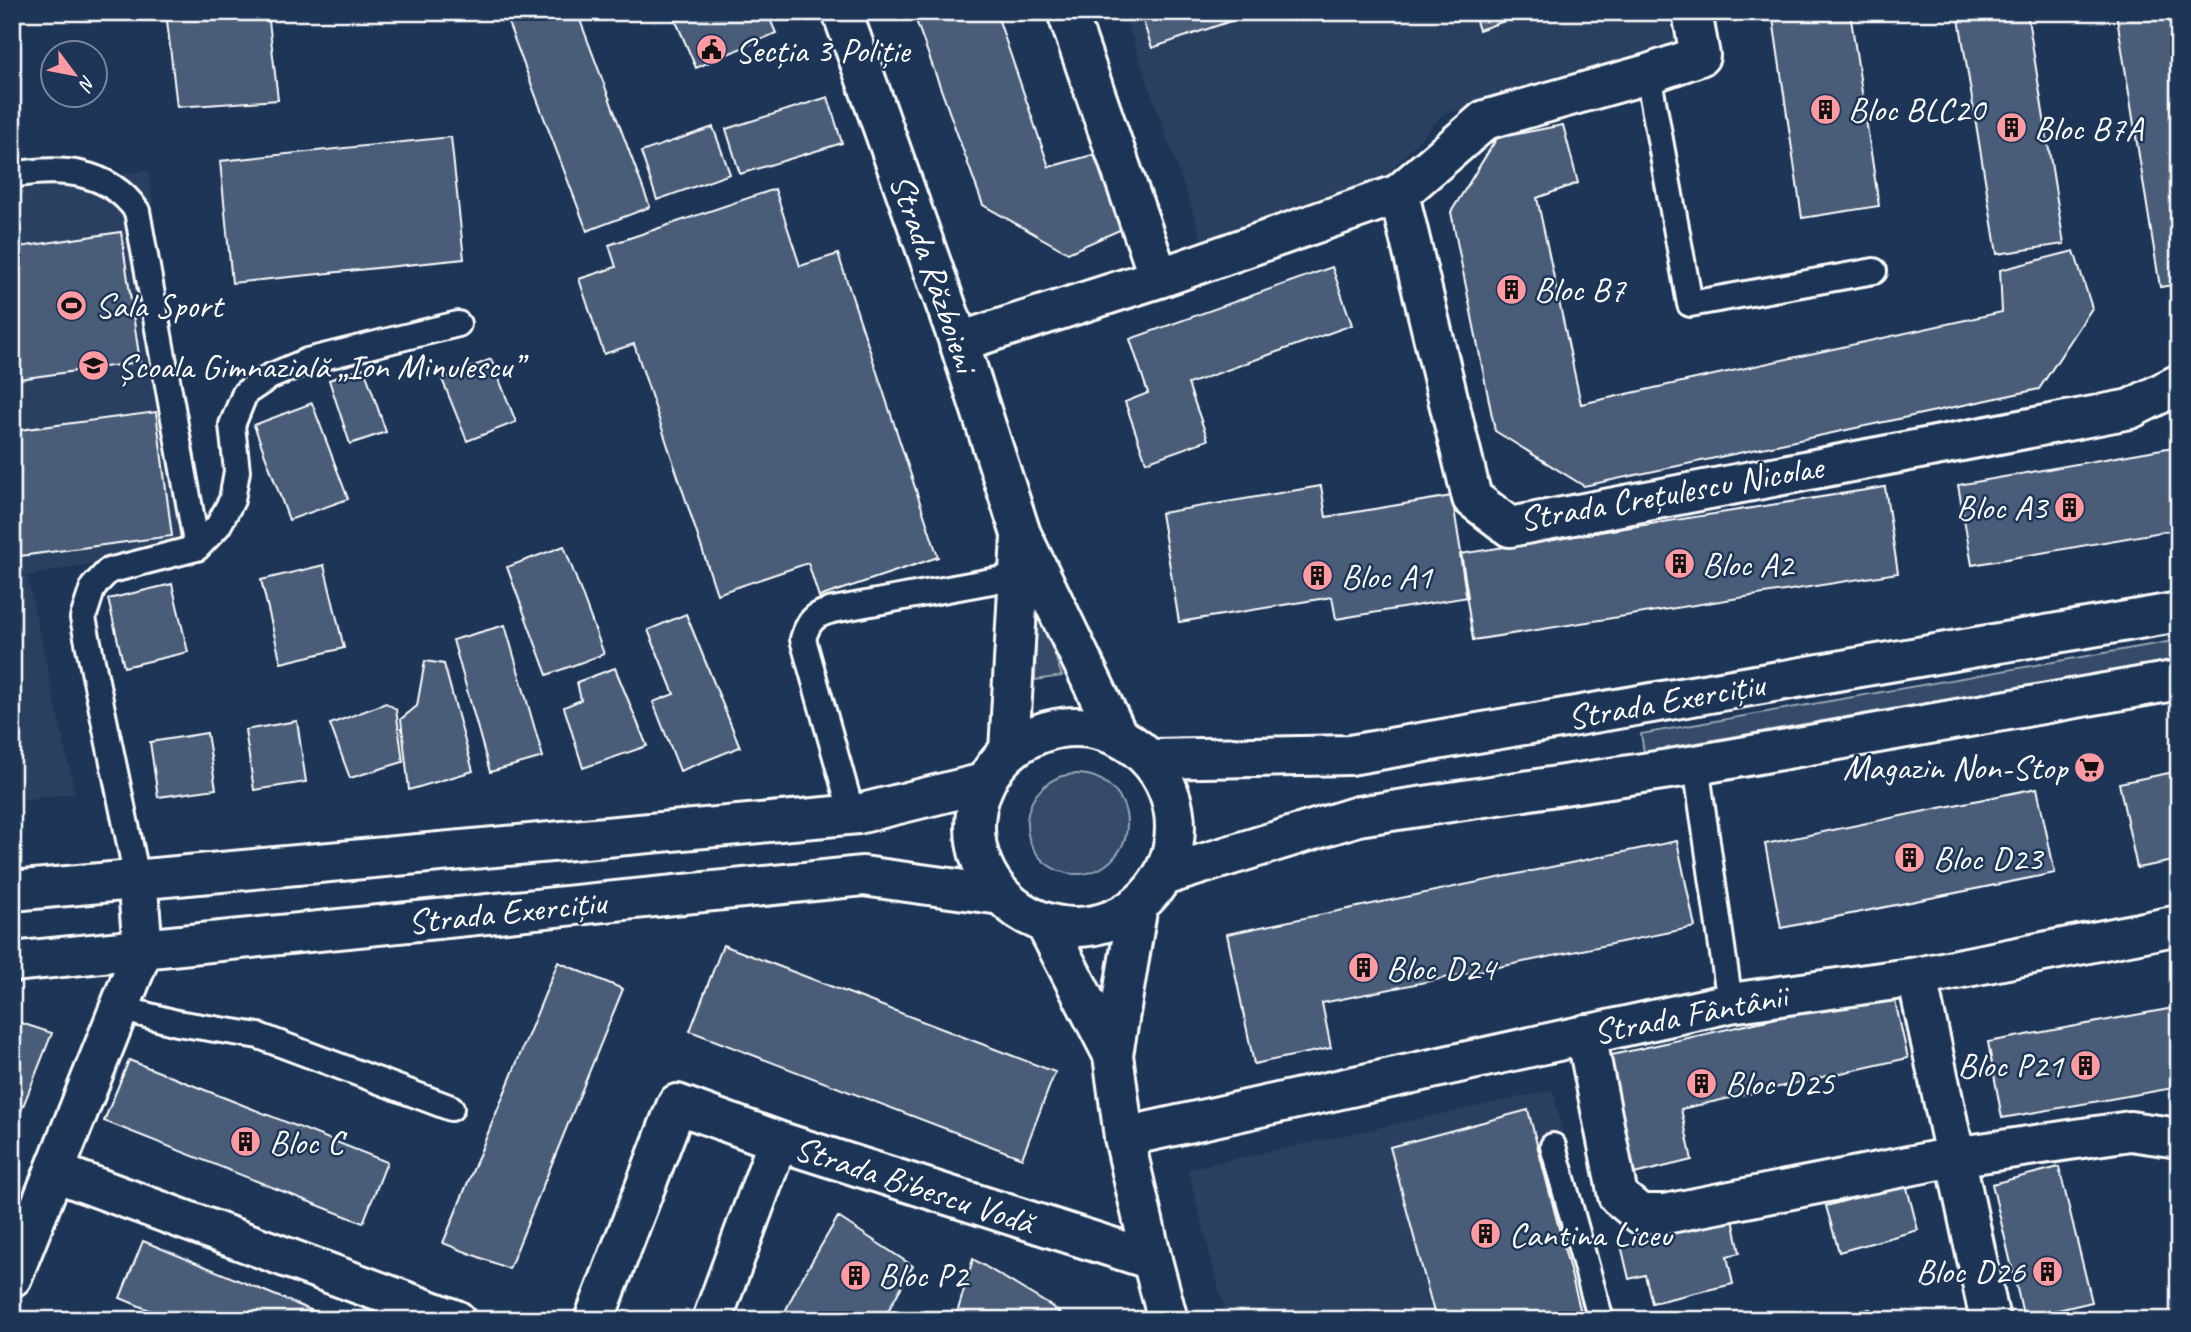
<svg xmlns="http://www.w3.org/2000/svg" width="2191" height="1332" viewBox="0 0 2191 1332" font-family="Caveat,sans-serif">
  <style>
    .built { fill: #2a4161 }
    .green { fill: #364b69; stroke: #9aa5b4; stroke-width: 2 }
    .building { fill: #4a5d79; stroke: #fff; stroke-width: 2 }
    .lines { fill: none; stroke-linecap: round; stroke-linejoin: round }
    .service-casing { stroke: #fff; stroke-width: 30 }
    .minor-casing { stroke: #fff; stroke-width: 44 }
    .tertiary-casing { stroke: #fff; stroke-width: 44 }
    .secondary-casing { stroke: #fff; stroke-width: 44 }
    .service { stroke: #1d3557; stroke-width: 24 }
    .minor { stroke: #1d3557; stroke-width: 38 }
    .tertiary { stroke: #1d3557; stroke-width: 38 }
    .secondary { stroke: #1d3557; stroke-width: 38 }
    .labels { text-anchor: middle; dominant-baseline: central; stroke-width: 5; stroke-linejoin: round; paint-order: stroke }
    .poi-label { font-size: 35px; fill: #fff; stroke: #1d3557; text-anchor: start }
    .street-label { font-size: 35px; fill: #fff; stroke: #1d3557 }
  </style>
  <rect width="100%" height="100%" fill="#1d3557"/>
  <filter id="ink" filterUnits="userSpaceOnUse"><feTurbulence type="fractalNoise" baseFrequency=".0143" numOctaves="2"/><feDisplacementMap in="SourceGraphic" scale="14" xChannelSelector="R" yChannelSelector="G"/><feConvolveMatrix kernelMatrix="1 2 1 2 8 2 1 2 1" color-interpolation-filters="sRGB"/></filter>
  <g filter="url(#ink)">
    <path class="built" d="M1123,12h543l12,42 -235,60 -61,66 -180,59z
      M148,170l54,372 -175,34 48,217 -63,8v-610z
      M1553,1090l52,230h-378l-39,-151z"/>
    <path class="green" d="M1037,603l25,73 -27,4z
      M2179,640v19l-535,93 -3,-18z
      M1027 824a50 50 0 1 1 100 0a50 50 0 1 1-100 0Z"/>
    <path class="building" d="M166,12h102l10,88 -101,7z
      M504,12h73l73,195 -63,24z
      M672,12h95l9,21 -80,35z
      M913,12h83l53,155 47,-13 26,75 -54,24 -85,-48z
      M1140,12h117l-105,36z
      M1473,12h57l-51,18z
      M1772,12h78l29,194 -77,12z
      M1958,12h69l37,232 -67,10z
      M2116,12h63v272l-19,3z
      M828,97l14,46 -102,31 -14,-45z
      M1563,125l15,58 -41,15 44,206 421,-92 -2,-42 74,-19 18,57 -53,81 -455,97 -89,-55 -44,-219 46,-74z
      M713,127l17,47 -73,26 -16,-48z
      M451,137l13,122 -232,24 -12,-122z
      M775,189l25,77 38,-12 100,303 -119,40 -11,-34 -91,31 -83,-250 -30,10 -25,-75 37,-12 -7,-22z
      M121,232l19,130 -128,18v-132z
      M1332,267l20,58 -164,59 20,56 -62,22 -21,-60 23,-9 -18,-54z
      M491,359l25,63 -49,19 -25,-62z
      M364,368l22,64 -36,12 -21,-64z
      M312,403l36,96 -59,21 -35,-95z
      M156,412l16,124 -160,21v-126z
      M2179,446v83l-207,36 -14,-80z
      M1321,486l5,31 126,-21 16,101 -132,22 -4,-22 -153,25 -18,-109z
      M1885,487l13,86 -425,67 -13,-86z
      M564,546l40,108 -57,21 -40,-108z
      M324,565l20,83 -63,15 -20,-83z
      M172,584l16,68 -64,15 -16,-68z
      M686,614l54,133 -60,24 -27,-69 21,-8 -26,-64z
      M505,625l38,132 -53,15 -37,-132z
      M425,661l19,3 29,107 -64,19 -8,-71 16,-13z
      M615,668l32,78 -64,22 -19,-61 17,-7 -4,-18z
      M386,703l10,6 7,53 -53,16 -20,-54z
      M297,721l9,61 -52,8 -9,-60z
      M207,733l9,56 -58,8 -8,-55z
      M2179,771v89l-42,8 -18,-85z
      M2037,788l18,85 -274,55 -16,-84z
      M1677,841l18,86 -373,76 9,45 -77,16 -27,-130z
      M723,945l332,127 -33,86 -332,-127z
      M558,962l65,27 -114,280 -66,-26z
      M1893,992l15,66 -227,51 11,51 -62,15 -27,-118z
      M2179,1007v80l-177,31 -14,-76z
      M12,1020l40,13 -40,101z
      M129,1060l258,102 -24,61 -259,-102z
      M1528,1110l55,210h-147l-46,-173z
      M2059,1167l33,135 -68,16 -32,-134z
      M1906,1184l12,46 -79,22 -13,-46z
      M838,1217l75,49 -30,54h-102l17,-35z
      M1733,1219l7,34 -13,3 6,28 -81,19 -7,-28 -16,4 -8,-34z
      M143,1241l192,79h-162l-53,-22z
      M973,1259l78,47 17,14h-113z
      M1870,1309l3,11h-28l-1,-5z"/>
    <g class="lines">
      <defs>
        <path id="service" d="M1648,74l42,230 184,-33
          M12,175c47,-8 96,-6 125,36l60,337
          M1696,765l34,238
          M852,814l-49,-175c5,-18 12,-25 30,-29l186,-34
          M137,878l-54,-260 10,-31 15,-16 89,-23 21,-22 14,-26 5,-29 -5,-46 13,-32 24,-16 38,-16 151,-37
          M119,1008l58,15 82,13 192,72
          M1553,1146l48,174"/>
        <path id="minor" d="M1067,12l92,266
          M1399,194l73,304 38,29 620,-118 49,-25
          M959,342l200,-64 240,-84 86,-74 163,-46 52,-18 -8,-44
          M1917,977l262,-52
          M1586,1034l32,162 22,18h25l289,-57 176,-26 49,7
          M1124,1137l606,-134 187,-26 73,343
          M55,1172l401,148
          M12,1277l131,-328 -6,-71
          M594,1320l83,-216 101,37
          M712,1320l66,-179 374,119"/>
        <path id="tertiary" d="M842,12l117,330 62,192 97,202
          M1009,751l12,-215
          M1138,905l-25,150 11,82 28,123 16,60
          M1045,923l68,132"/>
        <path id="secondary" d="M975 827a100 100 0 1 1 200 0a100 100 0 1 1-200 0Z
          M1150,759l200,-4 829,-143
          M1163,876l195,-60 338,-51 483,-85
          M12,891l846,-77 126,-31
          M12,962l851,-86 138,19"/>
      </defs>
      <use href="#service" class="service-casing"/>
      <use href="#minor" class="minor-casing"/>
      <use href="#tertiary" class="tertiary-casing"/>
      <use href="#secondary" class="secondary-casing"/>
      <use href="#service" class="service"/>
      <use href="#minor" class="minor"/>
      <use href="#tertiary" class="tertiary"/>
      <use href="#secondary" class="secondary"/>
    </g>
  </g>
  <defs>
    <symbol id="civic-disc" viewBox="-11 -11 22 22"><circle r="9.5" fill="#ff9aa2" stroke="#1d3557"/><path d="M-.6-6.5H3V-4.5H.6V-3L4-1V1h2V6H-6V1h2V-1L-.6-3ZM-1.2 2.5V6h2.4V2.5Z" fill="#111"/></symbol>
    <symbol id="building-disc" viewBox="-11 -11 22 22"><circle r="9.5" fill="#ff9aa2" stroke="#1d3557"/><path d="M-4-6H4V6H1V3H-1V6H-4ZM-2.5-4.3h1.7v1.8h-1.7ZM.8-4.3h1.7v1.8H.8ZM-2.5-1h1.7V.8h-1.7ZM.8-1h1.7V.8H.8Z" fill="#111"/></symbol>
    <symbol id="stadium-disc" viewBox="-11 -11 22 22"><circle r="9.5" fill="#ff9aa2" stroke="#1d3557"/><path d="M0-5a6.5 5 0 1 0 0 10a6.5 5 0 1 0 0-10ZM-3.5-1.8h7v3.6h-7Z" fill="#111"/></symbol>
    <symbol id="school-disc" viewBox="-11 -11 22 22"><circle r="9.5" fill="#ff9aa2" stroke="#1d3557"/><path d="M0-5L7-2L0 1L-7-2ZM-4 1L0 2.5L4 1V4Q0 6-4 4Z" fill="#111"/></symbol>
    <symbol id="supermarket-disc" viewBox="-11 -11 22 22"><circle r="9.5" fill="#ff9aa2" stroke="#1d3557"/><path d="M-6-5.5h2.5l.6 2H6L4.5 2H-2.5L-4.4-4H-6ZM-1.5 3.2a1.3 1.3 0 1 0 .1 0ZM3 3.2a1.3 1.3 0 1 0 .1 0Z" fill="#111"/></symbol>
  </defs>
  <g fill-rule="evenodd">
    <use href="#civic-disc" x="694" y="32" width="35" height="35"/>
    <use href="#building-disc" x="1808" y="92" width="35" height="35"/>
    <use href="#building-disc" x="1994" y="110" width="35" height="35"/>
    <use href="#building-disc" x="1494" y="272" width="35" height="35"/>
    <use href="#stadium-disc" x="54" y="288" width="35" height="35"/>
    <use href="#school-disc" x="76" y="348" width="35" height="35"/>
    <use href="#building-disc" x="2052" y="490" width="35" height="35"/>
    <use href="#building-disc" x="1662" y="546" width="35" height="35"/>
    <use href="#building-disc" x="1300" y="558" width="35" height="35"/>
    <use href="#supermarket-disc" x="2072" y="750" width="35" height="35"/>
    <use href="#building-disc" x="1892" y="840" width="35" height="35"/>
    <use href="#building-disc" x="1346" y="950" width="35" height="35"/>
    <use href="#building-disc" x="2068" y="1048" width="35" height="35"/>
    <use href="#building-disc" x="1684" y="1066" width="35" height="35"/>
    <use href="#building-disc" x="228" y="1124" width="35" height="35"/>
    <use href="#building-disc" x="1468" y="1216" width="35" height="35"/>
    <use href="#building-disc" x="2030" y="1254" width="35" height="35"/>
    <use href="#building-disc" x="838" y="1258" width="35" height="35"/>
  </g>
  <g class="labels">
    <g class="poi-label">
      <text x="735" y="50">Secția 3 Poliție</text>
      <text x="1848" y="109">Bloc BLC20</text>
      <text x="2034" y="128">Bloc B7A</text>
      <text x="1534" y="289">Bloc B7</text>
      <text x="95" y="305">Sala Sport</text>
      <text x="117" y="366">Școala Gimnazială „Ion Minulescu”</text>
      <text x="2047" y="507" text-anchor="end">Bloc A3</text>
      <text x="1702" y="564">Bloc A2</text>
      <text x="1341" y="576">Bloc A1</text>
      <text x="2067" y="767" text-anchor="end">Magazin Non-Stop</text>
      <text x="1933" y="858">Bloc D23</text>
      <text x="1386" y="968">Bloc D24</text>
      <text x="2063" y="1065" text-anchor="end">Bloc P21</text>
      <text x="1725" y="1083">Bloc D25</text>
      <text x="269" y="1142">Bloc C</text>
      <text x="1509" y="1234">Cantina Liceu</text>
      <text x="2025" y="1271" text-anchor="end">Bloc D26</text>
      <text x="878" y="1275">Bloc P2</text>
    </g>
    <g class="street-label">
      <text transform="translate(934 273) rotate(71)">Strada Războieni</text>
      <text transform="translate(1671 493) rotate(-10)">Strada Crețulescu Nicolae</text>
      <text transform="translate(1666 701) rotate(-10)">Strada Exercițiu</text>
      <text transform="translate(507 912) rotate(-6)">Strada Exercițiu</text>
      <text transform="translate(1690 1014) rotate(-11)">Strada Fântânii</text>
      <text transform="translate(914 1185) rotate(18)">Strada Bibescu Vodă</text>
    </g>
  </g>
  <rect width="2191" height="1332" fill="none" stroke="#1d3557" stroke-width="42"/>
  <rect x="21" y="21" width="2149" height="1290" fill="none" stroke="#fff" stroke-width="2.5" filter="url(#ink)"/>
  <g transform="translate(74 74) rotate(122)"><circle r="33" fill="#1d3557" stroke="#77869a" stroke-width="2"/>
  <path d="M0-5L12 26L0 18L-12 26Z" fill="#ff9aa2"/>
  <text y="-10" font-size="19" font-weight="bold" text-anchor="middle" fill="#ffffff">N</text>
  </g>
</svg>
